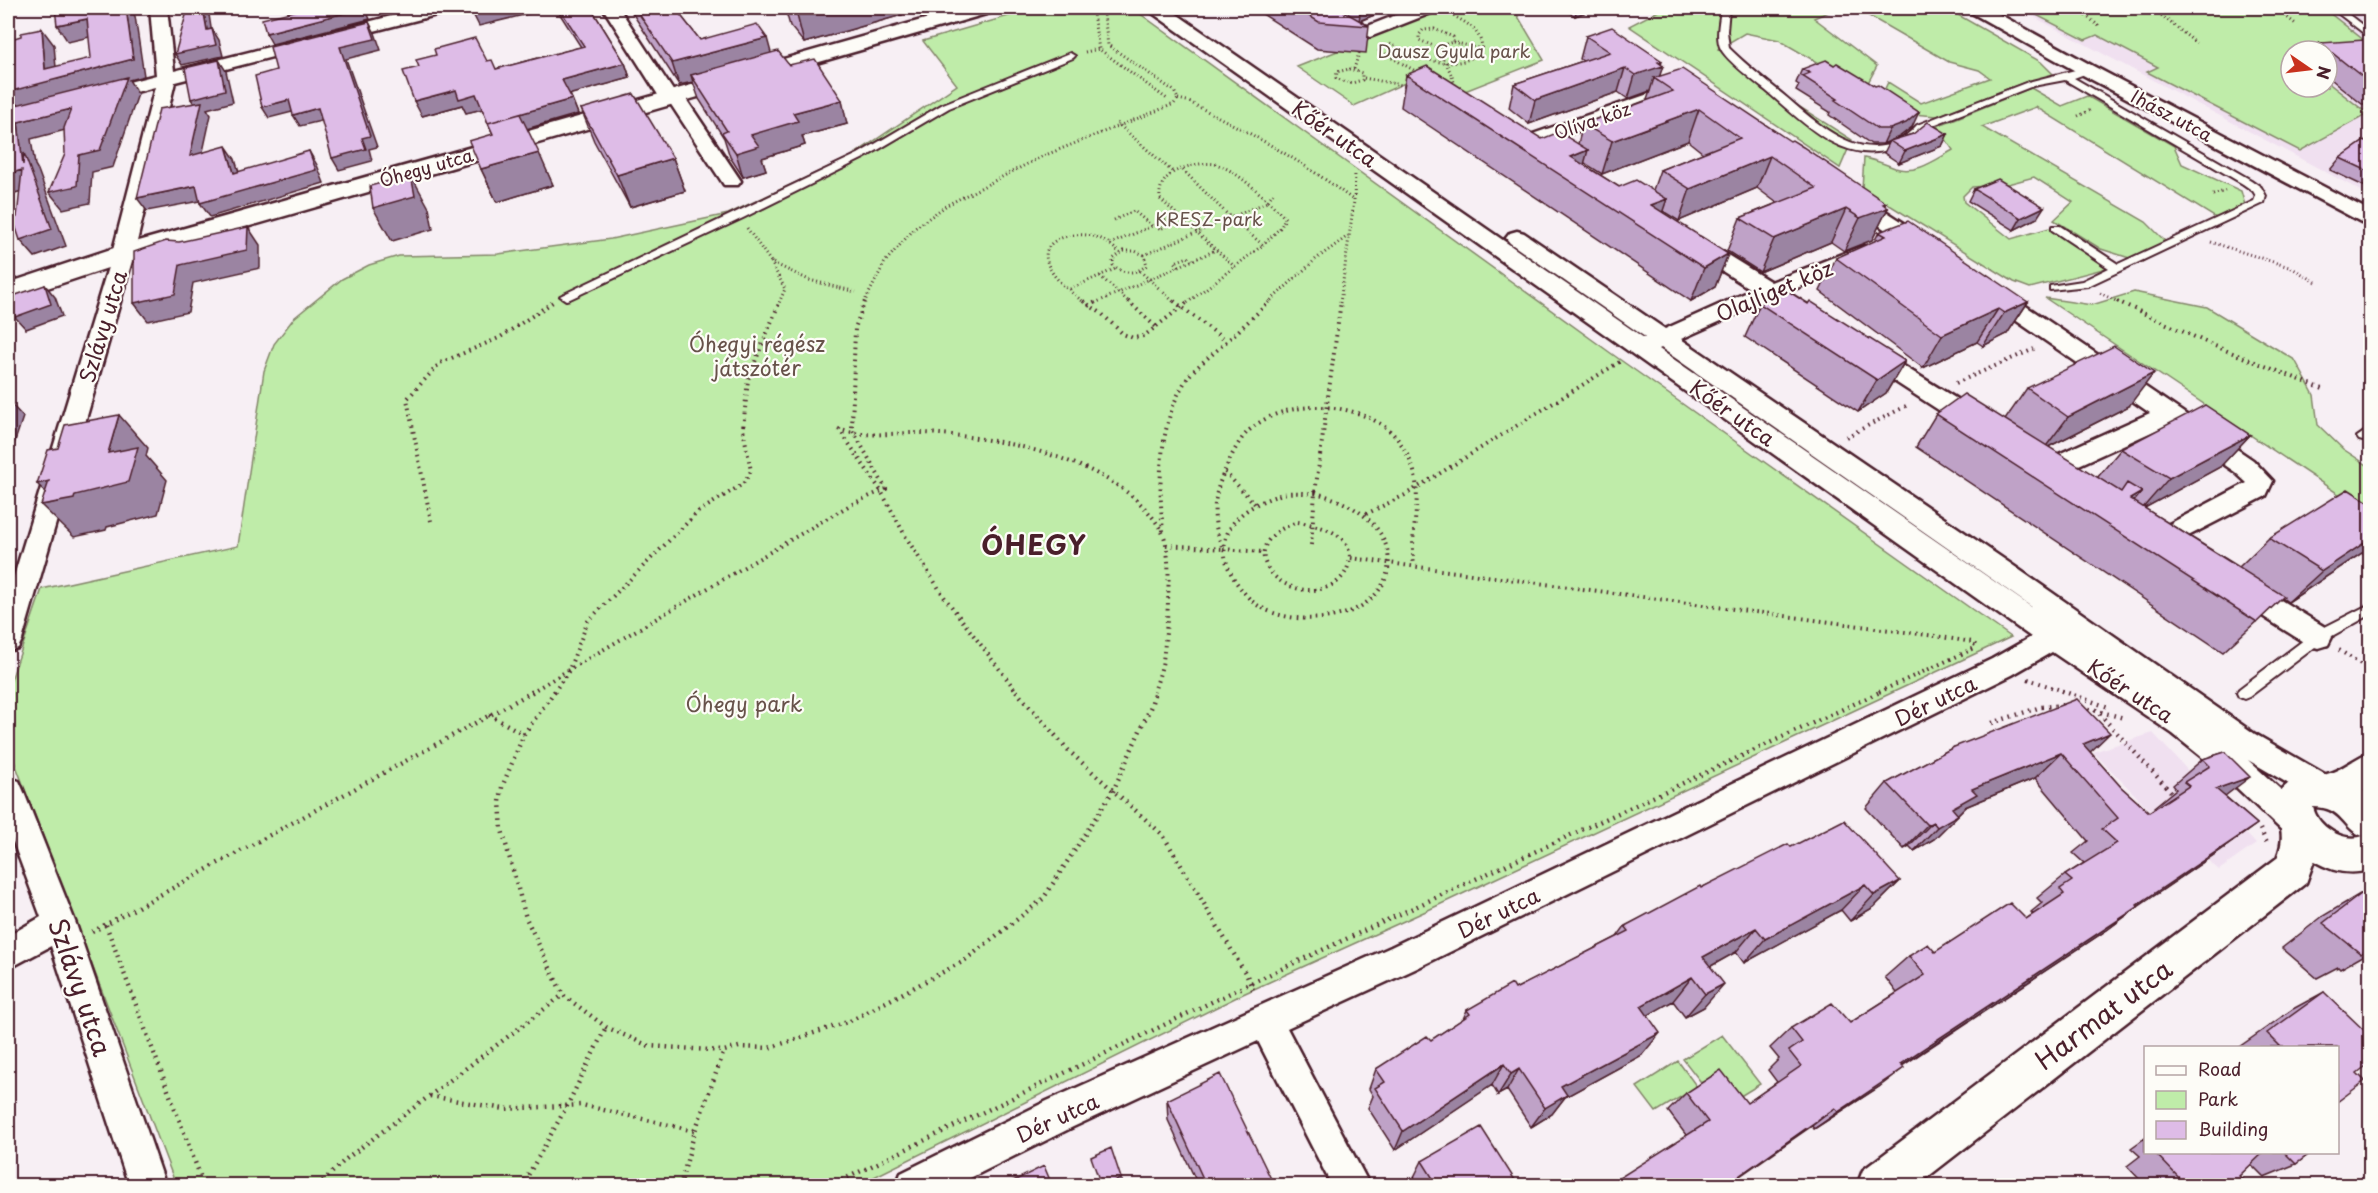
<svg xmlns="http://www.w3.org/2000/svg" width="2378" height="1193" viewBox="0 0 2378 1193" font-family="'Playpen Sans',sans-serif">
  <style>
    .built { fill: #f0e0f0; fill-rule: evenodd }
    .green { fill: #bfeca9; stroke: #84866a; stroke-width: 1.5 }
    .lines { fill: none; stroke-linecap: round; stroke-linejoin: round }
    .lane-casing { stroke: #4a1f2b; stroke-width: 4 }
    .street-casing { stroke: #4a1f2b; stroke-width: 5 }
    .secondary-casing { stroke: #4a1f2b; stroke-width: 5 }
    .path-far2 { stroke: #4a1f2b; stroke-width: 3; stroke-dasharray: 1 3; stroke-linecap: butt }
    .path-far1 { stroke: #4a1f2b; stroke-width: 4; stroke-dasharray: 1.5 4.5; stroke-linecap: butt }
    .path { stroke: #4a1f2b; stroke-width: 4.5; stroke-dasharray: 1.5 5; stroke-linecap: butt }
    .lane { fill: #fdfcf7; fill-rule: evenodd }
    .street { fill: #fdfcf7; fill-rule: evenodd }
    .secondary { fill: #fdfcf7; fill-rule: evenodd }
    .wall { fill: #bfa2c7; stroke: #4a1f2b; stroke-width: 1.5; fill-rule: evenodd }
    .shaded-wall { fill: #9b84a2; stroke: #4a1f2b; stroke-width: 1.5 }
    .building { fill: #debce7; stroke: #4a1f2b; stroke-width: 1.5 }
    .labels { text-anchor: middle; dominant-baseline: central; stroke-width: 4.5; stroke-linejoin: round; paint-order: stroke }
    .far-park-label { font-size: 18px; fill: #67524a; stroke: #fdfcf7 }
    .far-street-label { font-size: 18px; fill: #4a1f2b; stroke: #fdfcf7 }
    .street-label { font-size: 21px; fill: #4a1f2b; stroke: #fdfcf7 }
    .park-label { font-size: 21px; fill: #67524a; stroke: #fdfcf7 }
    .near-street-label { font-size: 26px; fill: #4a1f2b; stroke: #fdfcf7 }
    .district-label { font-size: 27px; font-weight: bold; letter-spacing: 1.5px; fill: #4a1f2b; stroke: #fdfcf7 }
  </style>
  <rect width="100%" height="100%" fill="#f7eff4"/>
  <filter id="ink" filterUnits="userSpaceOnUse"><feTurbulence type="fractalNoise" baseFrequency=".0167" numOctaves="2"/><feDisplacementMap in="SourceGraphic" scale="12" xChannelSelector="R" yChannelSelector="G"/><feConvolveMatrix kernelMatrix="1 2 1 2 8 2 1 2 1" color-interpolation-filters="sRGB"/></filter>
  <g filter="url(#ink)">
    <path class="built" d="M2017,8h353v184l-3,2zM2291,51h36v36h-36z
      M2153,733l103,111 -37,26 -67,-58 -59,-60z"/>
    <path class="green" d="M1036,8h96l480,346 399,283 -585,274 -183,83 -387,192 -680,-1 -163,-427 -5,-35v-34l34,-100 196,-43 26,-175 10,-27 20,-26 48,-39 27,-14 30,-9 99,-2 113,-15 117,-25 122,-57 107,-72 -34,-44z
      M1446,8h67l31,52 -79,31 -58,-9 -53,24 -57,-39z
      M1664,8h174l-24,10 63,48 -13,24 -85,-50 -34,-7 -27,16 36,29 98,62 -12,28 -211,-142z
      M1855,8h91l95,54 15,15 -28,4 -91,35 -39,-3 -19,-11 9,-20 33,21 69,-25 -11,-8 -30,-8z
      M2023,8h300l47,37 -79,6v36h36v-5l41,32 -68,37 -153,-79 11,-5 -61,-32 -12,5z
      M2031,88l31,18 25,-10 87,50 8,18 59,27 6,21 -23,11 -188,-116 -54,20 164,95 24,24 -28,16 -41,-13 -47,-29 19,-18 -39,-25 -30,8 -32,2 -9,9 1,6 47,37 38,-11 58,40 -77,20 -16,-6 -152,-94 2,-30c12,2 20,6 31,10 21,7 40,-8 58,-18l-16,-24z
      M2134,292l73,15 88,53 19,35 4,30 25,24 27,18v48l-325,-217 47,7z
      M1722,1035l38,49 -39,24 -38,-49z
      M1678,1061l19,26 -41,25 -19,-25z"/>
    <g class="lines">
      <defs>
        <path id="lane" d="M1721,8h8l-2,23 2,17c18,18 38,33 57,49 36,31 87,78 131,28l111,-43 59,-15 3,1v4l-16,6 177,102 10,7 5,9 -2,7 -176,83 -38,4v-4l32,-5 27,-13 -57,-38v-4h8l58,38 136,-63 2,-5 -3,-5 -10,-7 -178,-104 -32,6 -110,43c-10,13 -23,19 -39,22 -48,10 -86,-34 -119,-61 -10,-8 -39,-30 -44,-41 -6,-11 -1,-29 0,-41z
          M2331,8h9l30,23v7z
          M1070,53l5,3 -2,2 -124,50 -85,50 -121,60 -173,81 -4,1 -6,-4 298,-142 85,-50z
          M2370,428v10l-7,3 -4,-1 -2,-3z
          M2370,604v11l-47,26 -74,56 -5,2 -5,-2 -2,-4 2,-4 74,-56z"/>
        <path id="street" d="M150,8h17l7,63 249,-63h28l-3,4 -273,70 -41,172 -112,386 -4,8 -10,3v-55l104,-342 43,-167 -58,15 -7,-2 -2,-4 2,-4 66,-17z
          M603,8h16l55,84 8,1 59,88 -3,4h-14l-54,-82 -8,-1 -2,-4z
          M1149,8h19l476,330 1,-1 -135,-94 -4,-5 4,-5 7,-2 7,2 141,96 87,-39 -66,-42 -4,-5 4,-5 7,-2 7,2 71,44 86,-34 8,-2 8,2 3,5 -3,5 -86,34 27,17 3,5 -3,5c-17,5 -32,-10 -46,-19l-87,39 330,225 244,170 85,49 4,9 -4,9 -11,4 -11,-4 -70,-41 63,57 4,10 -4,10 -11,4 -11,-4 -70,-66 -46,-37 -121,-82 -40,23 -597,294 -128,59 83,158h-38l-74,-145 -185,86 -119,59h-58l5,-13 146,-72 344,-154 601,-288 39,-22 -880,-625zM1661,348l392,274 -394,-273z
          M1311,8h21l30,17 6,1 46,-18h23l-3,4 -64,25 -19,-3z
          M1967,8h21l105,58 277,145v14l-7,-2 -282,-149 -111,-62z
          M1657,91l7,2 2,4 -2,4 -126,44h-14l-3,-4 3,-4z
          M1854,193l7,2 71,46 3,5 -3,5 -8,2 -8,-2 -69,-48 -3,-4 3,-4z
          M1990,285l8,2 255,173 20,21 -7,15 -105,54 -9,-3 -4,-7 4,-7 95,-50 -12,-11 -68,-47 -108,49 -9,3 -9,-3 -3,-6 3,-6 109,-49 -168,-116 -3,-5 3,-5z
          M1868,346l8,3 113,70 3,6 -3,6 -9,3 -9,-3 -111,-72 -4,-5 4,-5z
          M2241,578l10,4 77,47 4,8 -4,8 -10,3 -10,-3 -77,-49 -3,-7 3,-7z
          M8,777l11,4 4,9 53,134 90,262h-37l-78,-240 -43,23v-33l33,-19 -33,-89z"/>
        <path id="secondary" d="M964,8h33l-4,4 -861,248 -124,41v-18l106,-35z
          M2370,752v35l-6,4 6,5v73c-19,7 -37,3 -56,-8l-8,22 -390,303h-59l6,-16 414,-312c10,-25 2,-33 -3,-57 8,-16 21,-24 38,-26 5,-1 11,1 15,-1 15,-4 28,-16 43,-22zM2313,807c31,0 29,22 50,29 -19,7 -46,-9 -50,-29z"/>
      </defs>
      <use href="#lane" class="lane-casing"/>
      <use href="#street" class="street-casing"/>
      <use href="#secondary" class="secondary-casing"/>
      <path class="path-far2" d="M1092,8l7,41 68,50
        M2076,8l23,18
        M2152,8l44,35
        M2275,8l22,17
        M1434,29l19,8v5l-17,5 -17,-7v-5l4,-5z
        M1453,42l28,7
        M1390,44c22,13 74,33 92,3 -2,-19 -19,-26 -34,-34
        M1440,47l4,16
        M1378,50l41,23
        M1085,52l14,-3
        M1446,62l11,27
        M1349,69l13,4v7l-13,4 -13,-6 1,-6z
        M1354,69l6,-19
        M1364,78l43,8
        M1178,99l9,2c58,29 115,59 166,99
        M2078,116l13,-6
        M1117,123l57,50
        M1183,170l48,48 32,27 -76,58
        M2213,195l14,-5
        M1114,220l20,-9 18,15
        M1156,225l4,4 11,-5 -4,-4
        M747,228l24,34 38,18 47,12
        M2211,242l81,26 24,14
        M1110,244l68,-29
        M1124,251h11l9,4 3,10c-11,9 -23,10 -34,0v-6z
        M1144,255l123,-53 6,-9
        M771,262l14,27 -6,14
        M1179,266l-4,-4 13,-5 4,3
        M1235,267l-75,-68c-1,-12 3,-20 14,-27 12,-6 27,-10 41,-8 20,4 56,39 70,54l-4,9 -18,18
        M1140,271l35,32
        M1100,276l30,27
        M1070,289l45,-20
        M2100,293l20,10
        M864,303l21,-41 30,-34 32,-23 96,-49 131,-52 4,-5 -4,-8 -66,-46 -5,-37
        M1085,303c-13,-10 -34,-25 -38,-42 -7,-25 33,-30 49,-24 10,3 17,10 24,16
        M1095,303l121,-53
        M1268,303l48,-44 32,-23
        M1340,303l14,-102 1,-28"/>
      <path class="path-far1" d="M1083,301l18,12 22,21 10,4 11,-2 45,-35
        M1128,301l28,26
        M1174,301l52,40
        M2117,301l93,43 113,45
        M1088,306l10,-5
        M1956,383l78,-34
        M838,429c29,10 56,3 86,4 74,3 203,28 239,101 10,21 4,93 1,118 -1,14 -6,27 -10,40
        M839,429l42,62 26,48 38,59 72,94
        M1846,437l62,-32
        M1225,472l30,32
        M1315,493c111,27 90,135 -19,125 -17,-2 -37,-8 -49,-22 -43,-48 -21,-86 36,-102 10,-3 22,0 32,-1z
        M1366,514l39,-19 216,-134
        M431,521l-24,-122 33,-36 59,-25 54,-36
        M1298,522c20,3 58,12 51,41 -2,8 -6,14 -12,19 -46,31 -116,-35 -39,-60z
        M1163,531c-5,-50 -5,-112 26,-155 7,-9 18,-17 27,-25 18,-16 36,-33 54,-50
        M1166,545l57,4c-12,-28 -11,-52 2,-79 7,-15 14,-32 27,-42 36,-30 103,-27 138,3 10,9 17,22 22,34 12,33 -3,66 2,100
        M1311,545l4,-52 26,-192
        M1223,549l40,3
        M1351,558l584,78 37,6 7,6
        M2339,650l31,20
        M2028,679l38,13
        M531,692l319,-187 36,-16 -34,-60 3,-101 10,-27
        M554,692l14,-20 20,-51 110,-109 45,-28 8,-13 -8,-42 5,-50 32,-78
        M1879,692l98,-45"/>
      <path class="path" d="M555,691l-31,43 -22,53 -2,15 2,28 24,88 37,77 43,32 43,19 75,5 15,-4 30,1 81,-27 114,-60 79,-62 70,-108 38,-85 4,-15
        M1016,691l54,61 93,83 84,141 8,18
        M2062,691l46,16
        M2082,707l42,11
        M2095,709l78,85
        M489,715l35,19
        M1992,723l49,-16 24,-2
        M2260,829l7,14
        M106,925l98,261
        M92,932l442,-241
        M430,1096l74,13 78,-4 113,26
        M318,1186l28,-27 217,-164
        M522,1186l45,-80 39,-79
        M680,1186l15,-55 29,-80
        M830,1186l421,-203 631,-292"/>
      <use href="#lane" class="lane"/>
      <use href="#street" class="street"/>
      <use href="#secondary" class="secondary"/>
    </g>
    <path class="wall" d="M556,8h35l34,55 5,15 -60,16 8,20 -51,15 26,56 -56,17 -16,-33 12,-35 -11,-25 -16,4 -4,-8 -40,11 65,-55 9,8 85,-22z
      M629,8h46l25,32 71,13 18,12 58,59 -45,12 3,9 -43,13 4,12 -23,7 -13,-20 -6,-19 -25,-39 -6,-17 -14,3z
      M785,8h116l1,7 -98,28 -14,-17z
      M1253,8h138l-31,13 9,5 -3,27 -49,-4z
      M1556,8h41l-22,8 -12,-7 -3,1z
      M1586,36l75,28 -1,12 228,132 -16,32 -28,11 -13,-9 -71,30 -33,-21 13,-33 37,-15 -20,-15 -78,33 -16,-10 -1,2 66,41 -13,33 -24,14 -290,-194 5,-32 136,64 36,5 5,-20 64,-24 3,-9 -22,8 -10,-7 -89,32 -20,-16 5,-24 69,-23 -3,-2zM1688,141l15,12 -43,17 -7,20 -34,-3 -35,-22 1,-2 17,11z
      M2320,43l50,2v59h-8l-35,-28v-25h-13z
      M1802,69l110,58 -13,10 -16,7h-12l-42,-29 1,-3 -34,-21 3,-6 -3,-2z
      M581,109l92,49 12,33 -55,16 -36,-66z
      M1913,134h35l-6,12 -43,17 -15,-10 6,-12z
      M2370,137v52l-40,-19 10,-12z
      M1974,189l63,29 -23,12 -46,-29z
      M1879,232l149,70 -21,32 -24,12 -6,-4 -54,26 -103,-77 16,-33 38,-16z
      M1760,304h48l97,57 -19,32 -28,19 -113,-75z
      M2027,388l102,18 -81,41 49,31 24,-29 129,-14 -30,32 -76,41 95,59 30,-29 93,15 -74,49 -6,-4 -59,54 -307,-205 20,-33 69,6z
      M1954,747l136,5 31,35 28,25 6,-4 -1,-1 22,-18 -3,-4 30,-26 22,-7v44l32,28 -33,24 -86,59 -31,23 -205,136 -23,21 -65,42 -2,-3 -126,9 -18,-24 18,-18 61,10 30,-21 -9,-12 11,-11 -9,-11 21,-20 59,-5 47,-30 -12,-16 24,-21 26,-4 91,-33 7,-5 -2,-2 11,-9 -5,-5 28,-23 19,-12 -11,-10 15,-12 -53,-63 -70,29 -7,7v1l-24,24 -20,12 -5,-5 -5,3 -38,-41 21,-25z
      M1791,847l109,34 -26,26 -24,14 -9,-11 -97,53 -8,-11 -25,14 -7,41 -19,10 -12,-16 -26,14 -5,40 -77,42 -13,17 -21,13 -24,-37 -9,5 -6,-10 -97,65 -27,-42 5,-12 -4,-7 7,-20 55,-29 32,-21 4,-9 48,-21 102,-52 8,-11 76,-38z
      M2365,891l5,4v57l-30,17 -2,-2 -21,11 -35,-30 41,-32z
      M2324,992l33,81 -20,-26h-98l54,-38z
      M1167,1100l107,85h-76l-30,-65z
      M2145,1138v14h167l-16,12 -32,13 -13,-13 -12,12 9,9h-103l-18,-19 13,-10 -9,-8z
      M1422,1161l96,24h-99l-5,-8z"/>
    <path class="shaded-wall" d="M126,8h3l6,8 9,60 -15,4 9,14 -25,73 -21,5 -2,31 -27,6 -14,-17 30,-37 46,-74 -117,32v-21l37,-23 -3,-40 12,16 3,34 76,-20z
      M203,8h5l5,33 -6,-11z
      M364,8h1l5,11 -98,25 -6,-11z
      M489,8h63l-73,18 -7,-14z
      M810,8h91l1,7 -98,28 -8,-32z
      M1361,8h30l-32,13z
      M1577,8h20l-22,8z
      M87,19l11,16 -30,7 -11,-17z
      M369,22l6,11 6,17 -35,9 31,88 -8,2 3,12 -33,9 -7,-12 30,-20 -22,-91z
      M212,29l7,11 4,16 -41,9 -7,-11z
      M767,38l6,22 -82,15 2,7 -14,3 -7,-22z
      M219,60l7,11 7,31 -26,7 4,6 -12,55 -9,-14 9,-45 -8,-12z
      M1662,61l-1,6 2,-1 -5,15 -4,-3 -4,13 -22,8 7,-24z
      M625,63l5,15 -62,17 -6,-15z
      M1625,68l-7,24 -89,32 6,-24z
      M456,90l20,4 7,15 -17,4 -4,-8 -40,11 -8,-15z
      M572,99l6,15 -83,24 -7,-15z
      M289,100l7,11 -27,7 -7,-11z
      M842,100l5,24 -45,12 3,9 -43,13 4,12 -23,7 -7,-24 15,-18 42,-22z
      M318,108l7,12 -25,6 -7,-11z
      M71,109l13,16 -53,14 4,26 3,5 28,76 -31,11 -15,-17 3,-75 -5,-43z
      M1699,109l-11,32 -86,33 10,-33z
      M1919,112l-7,15 -13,10 -16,7 7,-15z
      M1948,134l-6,12 -43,17 6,-12z
      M226,146l9,13 8,27 -9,-13z
      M1588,150l-9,33 -8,-26z
      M309,151l8,14 7,18 -114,34 -10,-14z
      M539,153l14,32 -56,17 -16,-33z
      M1770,156l-13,32 -78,33 11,-32z
      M673,158l12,33 -55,16 -13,-32z
      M22,170l14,17 -28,8v-21z
      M411,175l18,33 4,21 -41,12 -19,-33z
      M196,186l9,14 -58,11 -10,-13z
      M1667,199l-11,32 -5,-26z
      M1886,203l-4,7 6,-2 -16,32 -28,11 16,-33z
      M2044,207l-7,11 -23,12 7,-12z
      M1846,209l-15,33 -71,30 14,-33z
      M248,227l12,18v23l-67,15 -5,29 -40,9 -14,-18 46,-38z
      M1728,254l-13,33 -24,14 13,-33z
      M45,285l10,12 7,19 -36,13 -11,-12z
      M2028,302l-21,32 -24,12 21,-33z
      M1998,309l-21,33 -54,26 19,-33z
      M1905,361l-19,32 -28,19 19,-32z
      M2154,373l-25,33 -85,43 24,-32z
      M12,405l11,12 -15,45v-46z
      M119,415l29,33 -2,8 21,24 -9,34 -51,13 -1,3 -32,7 -33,-32 15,-3 -19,-18 12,-3 59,-28z
      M2250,435l-30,32 -79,43 28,-32z
      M2142,492l-27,32 15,-25z
      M2370,539v6l-8,8 -74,49 34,-31z
      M2110,733l-27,26v-15z
      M2061,753l-26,25 -70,29 -10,10 3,-2 -24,24 -20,12 23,-24 15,-19 20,-19z
      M2250,777l-33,25 -1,-13z
      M1933,822l-24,24 -5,3 23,-24z
      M2257,824l-33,24 -118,80 31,-23z
      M1900,881l-26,26 -24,14 24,-26z
      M1865,885l-24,25 -97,53 21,-24z
      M2138,907l-31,23 -232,153 25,-19z
      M1756,928l-20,24 -52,29 19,-24z
      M1692,977l-19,24 -49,28 17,-23z
      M1724,984l-20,23 -19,10 20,-23z
      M1660,1033l-18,22 -77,42 -13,17 -21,13 30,-41z
      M1504,1064l-12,21 -97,65 8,-19z
      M1904,1068l-25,19 -65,42 24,-17z
      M1519,1069l-12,21 -9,5 13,-21z
      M1835,1108l-23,18 -85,59h-1z
      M1121,1178l1,3 -9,4h-7z"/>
    <path class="building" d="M55,8h71l7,51 -125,33v-52l13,-4v-3l21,-4 3,40 46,-11 -4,-39 -30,6z
      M188,8h15l4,22 5,-1 4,16 -41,9z
      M306,8h58l-98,25 -4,-14z
      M470,8h19l-17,4z
      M559,8h32l34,55 -63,17 10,19 -84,24 -12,-29 -17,5 -3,-9 -42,11 -11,-30 16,-4 -3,-7 20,-5 -2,-6 41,-11 12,23 5,-1 4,9 88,-23z
      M635,8h40l25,32 57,-16 10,14 -95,25z
      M793,8h17l-14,3z
      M1296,8h42l31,18 -50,-4z
      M369,22l6,17 -35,8 30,89 -8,2 4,11 -34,9 -14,-50 -25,7 -4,-15 -27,7 -7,-31 21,-6 -6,-23z
      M1612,27l50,34 -4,1 5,4 -28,9 -10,-7 -90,32 -21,-16 96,-32 -24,-16z
      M2364,40l6,5v38l-50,-40z
      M778,51l11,14 26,-6 27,41 -49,13 5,8 -47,14 8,11 -23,7 -14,-20 5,-2 -36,-56z
      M219,60l6,30 -34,9 -6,-31z
      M1826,60l8,5 3,-2 38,23 3,-1 41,27 -13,11 -16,6h-12l-43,-29 3,-1 -36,-23 8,-3 -8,-4z
      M1427,66l115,73 17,-7 29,18 -17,7 48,30 17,-7 31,19 -16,6 77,49 -24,14 -298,-193z
      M1682,69l108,72 2,-1 11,7 83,56 -3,1 5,4 -28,10 -14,-9 -72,30 -34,-21 76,-30 -46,-32 -80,33 -30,-19 80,-32 -41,-29 -87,32 -29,-17 90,-33 -19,-13z
      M127,77l-27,73 -21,5 -2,31 -28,6 16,-38 -1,-26 7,-19 -53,13 5,43 1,-12 28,76 -32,11 -7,-21 4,-2 5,-47 -14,4v-67z
      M634,94l39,64 -56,17 -36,-66z
      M202,102l-12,54 36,-10 8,27 75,-22 7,19 -116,33 -4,-17 -59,12 22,-89z
      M520,114l19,39 -58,16 -12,-28 24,-7 -5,-11z
      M1928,122l20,12 -43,17 -15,-10 23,-7z
      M2370,137v35l-30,-14z
      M411,175l4,21 -42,12 -3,-22z
      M1998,179l46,28 -23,11 -47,-29z
      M1908,221l120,81 -24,11 -6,-4 -56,26 -106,-77 50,-22 -7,-4z
      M248,227l-1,23 -67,15 -5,29 -41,9v-51l32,-11 13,1z
      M45,285l6,19 -36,13 -5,-20z
      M1785,289l23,15 2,-3 95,60 -28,19 -117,-76z
      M2114,346l40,27 -86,44 -41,-29z
      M1964,394l157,98 6,-9 15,9 -12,7 154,97 -27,26 -321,-208z
      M12,405l-4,11v-10z
      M2205,405l45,30 -81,43 -48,-29z
      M119,415l-11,38 30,-6 -10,35 -53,13 -1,4 -33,6 8,-24 -12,3 11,-34 10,-2 7,-23z
      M2348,489l22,14v36l-48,32 -53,-33z
      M2077,699l33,34 -27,11 38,43 28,25 40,-26 -5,-4 26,-16 -7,-7 22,-7 25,25 -34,12 41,35 -120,81 1,2 -238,157 4,4 -66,44 -3,-4 -109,77h-118l100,-63 -22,-29 35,-23 26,33 54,-37 -12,-15 13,-9 -11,-14 41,-25 18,20 75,-48 -16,-19 19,-12 7,8 75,-49 16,16 38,-25 -4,-5 12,-8 -7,-6 52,-32 -15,-14 16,-11 -57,-65 -89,36 5,5 -25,14 6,7 -21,12 -4,-5 -6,3 -40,-42 67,-36z
      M1844,820l56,61 -26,14 -9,-10 -100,54 -9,-11 -53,29 21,27 -19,10 -13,-17 -51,29 19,27 -99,53 6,9 -22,13 -26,-39 -8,5 -7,-10 -101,67 -28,-43 10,-6 -9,-13 51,-33 4,4 39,-26 -3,-4 45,-26 3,5 114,-58 -4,-5 75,-40 1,2 87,-44 3,3z
      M2365,891l5,4v52l-9,7 -38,-31z
      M2324,992l46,44v27l-13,10 8,8 -28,21v-55h-56l-14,-14z
      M1220,1074l54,111h-68l-39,-85z
      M1481,1127l37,58h-81l-15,-24z
      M1111,1148l10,30 -15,7h-5l-10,-28z
      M2156,1152h108l-25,24 9,9h-62l-31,-32z
      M2284,1152h28l-16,12z
      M1044,1166l8,19h-47z"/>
  </g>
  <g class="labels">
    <g class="far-park-label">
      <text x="1454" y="50">Dausz Gyula park</text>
      <text x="1209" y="218">KRESZ-park</text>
    </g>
    <g class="far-street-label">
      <text transform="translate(2172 115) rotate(28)">Ihász utca</text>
      <text transform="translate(1592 120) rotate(-19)">Olíva köz</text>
      <text transform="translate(426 167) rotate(-16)">Óhegy utca</text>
    </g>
    <g class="street-label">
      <text transform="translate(1335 133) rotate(35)">Kőér utca</text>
      <text transform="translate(1774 290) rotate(-23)">Olajliget köz</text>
      <text transform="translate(102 326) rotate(-73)">Szlávy utca</text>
      <text transform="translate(1733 412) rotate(35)">Kőér utca</text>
      <text transform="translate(2131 690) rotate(33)">Kőér utca</text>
      <text transform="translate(1935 700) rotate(-26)">Dér utca</text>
      <text transform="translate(1498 912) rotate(-26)">Dér utca</text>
      <text transform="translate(1057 1117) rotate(-25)">Dér utca</text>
    </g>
    <g class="park-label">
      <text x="757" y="343">Óhegyi régész<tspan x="757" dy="24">játszótér</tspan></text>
      <text x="744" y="703">Óhegy park</text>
    </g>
    <g class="near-street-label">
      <text transform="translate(81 987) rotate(71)">Szlávy utca</text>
      <text transform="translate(2103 1014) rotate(-37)">Harmat utca</text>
    </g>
    <g class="district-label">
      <text x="1034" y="543">ÓHEGY</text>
    </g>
  </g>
  <rect width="2378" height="1193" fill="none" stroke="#fdfcf7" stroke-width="30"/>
  <rect x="15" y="15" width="2348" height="1163" fill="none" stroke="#4a1f2b" stroke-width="2" filter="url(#ink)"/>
  <rect x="2144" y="1046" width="195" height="108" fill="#fdfcf7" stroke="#b5a4a5" stroke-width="1.5"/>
  <rect x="2156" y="1066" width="30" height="9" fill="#fdfcf7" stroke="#b5a4a5" stroke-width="1.5"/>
  <text x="2198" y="1076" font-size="18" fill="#4a1f2b">Road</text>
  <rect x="2156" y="1091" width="30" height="18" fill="#bfeca9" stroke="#b5a4a5" stroke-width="1.5"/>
  <text x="2198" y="1106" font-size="18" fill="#4a1f2b">Park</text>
  <rect x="2156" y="1121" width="30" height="18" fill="#debce7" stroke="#b5a4a5" stroke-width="1.5"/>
  <text x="2198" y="1136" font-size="18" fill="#4a1f2b">Building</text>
  <g transform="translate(2309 69) rotate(104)"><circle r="28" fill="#fdfcf7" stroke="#b5a4a5" stroke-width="1.5"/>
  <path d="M0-4.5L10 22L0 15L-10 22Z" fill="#c8321e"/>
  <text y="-9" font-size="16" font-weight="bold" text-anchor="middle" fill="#4a1f2b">N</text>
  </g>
</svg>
